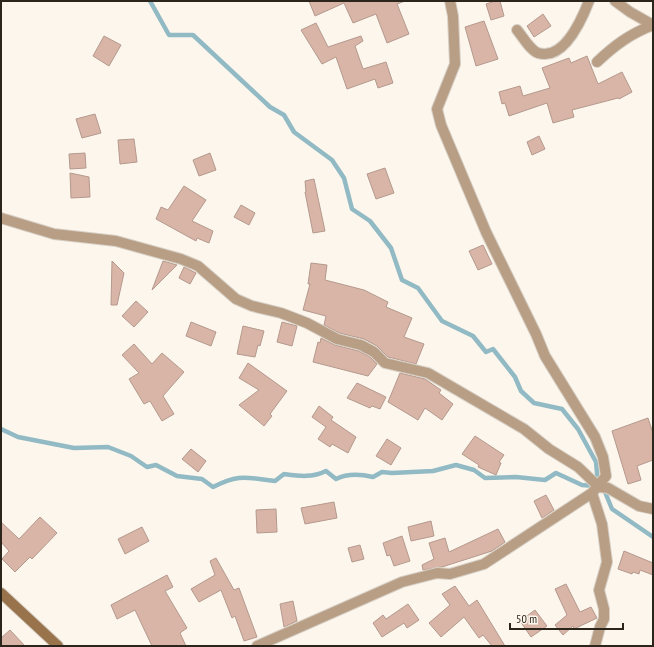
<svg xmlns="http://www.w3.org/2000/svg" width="654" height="647" viewBox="0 0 654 647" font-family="'PT Sans Narrow',sans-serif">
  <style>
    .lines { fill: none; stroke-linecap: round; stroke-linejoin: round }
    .stream { stroke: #91bac4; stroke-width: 4.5 }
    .building { fill: #d9b5a7; stroke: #b4998d }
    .street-casing { stroke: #d7d0c7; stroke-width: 12 }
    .secondary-casing { stroke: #d7d0c7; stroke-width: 12 }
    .street { stroke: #b89e84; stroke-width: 10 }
    .secondary { stroke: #98734b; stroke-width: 10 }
  </style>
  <rect width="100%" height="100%" fill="#fdf6ed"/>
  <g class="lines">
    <path class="stream" d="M150,1l19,34h24l77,72 14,8 10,17 38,28 12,18 8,31 18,12 21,27 11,32 16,8 24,33 31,15 13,16 7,-3 22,28 6,14 13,12 28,6 16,20 18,33 2,22
      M1,429l17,8 56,11 34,-1 23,9 16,11 9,-2 21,11 25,3 11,8c27,-14 34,-9 62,-6l9,-7c15,2 28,4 42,-3l10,8c12,-6 24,-5 37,-2l9,-5 10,1 41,-2 23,-6 18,5 11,8 31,-1 29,3 11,-7 26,12 13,1
      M602,489l3,3 7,17 41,28"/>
  </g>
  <path class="building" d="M309,1h96l-8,3 12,30 -22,9 -11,-29 -23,9 -9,-20 -29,13z
    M495,1h5l4,15 -13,4 -5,-16z
    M543,14l8,12 -17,11 -7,-11z
    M484,21l14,38 -22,7 -11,-39z
    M316,23l12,24 33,-11 2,5 -8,5 8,23 23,-7 7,21 -15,5 -3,-9 -28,10 -11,-32 -14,7 -21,-34z
    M104,36l17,9 -12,21 -16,-10z
    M587,56l11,28 24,-12 10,20 -13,7 -1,-1 -46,12 2,7 -21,6 -6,-20 -38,13 -4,-13 -3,1 -3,-12 21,-6 3,10 27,-8 -8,-20 27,-10 2,5z
    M95,114l6,19 -19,5 -6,-19z
    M539,136l6,13 -13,6 -5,-13z
    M134,139l3,23 -17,2 -2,-24z
    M85,153l1,15 -16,1 -1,-15z
    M210,153l6,17 -17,6 -6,-16z
    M385,168l9,25 -18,6 -9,-25z
    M70,173l19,4 1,20 -19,1z
    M314,179l11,52 -12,2 -8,-41h1l-1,-11z
    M184,186l22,14 -14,21 21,10 -4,12 -12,-5 -1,3 -40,-22 5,-12 7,3z
    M241,205l14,8 -6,12 -15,-8z
    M483,245l9,19 -14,6 -9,-19z
    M112,261l12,12 -7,32h-6z
    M163,261l14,4 -25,25z
    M311,263l16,2 -2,15 39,10 24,12 -2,5 26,11 -8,19 20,7 -8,20 -28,-7 -11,-11 -13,-7 -25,-6 -15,-8 2,-9 -23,-6 7,-26h-2z
    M184,267l12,6 -6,11 -11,-6z
    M136,301l12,11 -14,15 -12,-11z
    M191,322l25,10 -5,14 -25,-10z
    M282,322l15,4 -5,20 -15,-4z
    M243,326l21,5 -4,15 -2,-1 -3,12 -18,-3z
    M321,338l14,7 24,6 11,6 7,7 -9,12 -55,-14 5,-20 2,1z
    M134,344l18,20 10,-11 22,19 -21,24 11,18 -12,7 -12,-20 -6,3 -15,-25 10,-6 -17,-18z
    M248,363l39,28 -17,23 2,2 -8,10 -25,-21 20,-15 -20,-12z
    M400,373l25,6 16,11 -2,3 14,11 -11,16 -17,-12 -7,12 -30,-18z
    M357,383l29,14 -6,12 -8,-3 -2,2 -23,-10z
    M319,406l14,11 -2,3 25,17 -8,16 -16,-9 -2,3 -12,-8 8,-12 -14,-10z
    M648,418l5,15v27l-16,6 4,14 -13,4 -16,-53z
    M475,436l29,19 -5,7 2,1 -5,12 -18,-8 1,-2 -17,-11z
    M387,439l14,9 -10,17 -15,-9z
    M191,449l15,12 -8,11 -16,-13z
    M546,495l8,15 -12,8 -8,-17z
    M334,502l3,16 -32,6 -4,-16z
    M276,509l1,23 -20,1 -1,-23z
    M40,517l17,16 -25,26 -2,-2 -15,15 -13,-13 7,-8 -8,-9v-20l18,17z
    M431,521l3,15 -23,5 -3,-14z
    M142,527l7,14 -24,13 -7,-15z
    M498,529l7,13 -13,9 -50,16 -19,3 -1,-5 12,-6 -5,-16 16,-5 4,14z
    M402,536l8,25 -16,5 -4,-11 -3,1 -4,-13z
    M360,545l4,14 -12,3 -4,-14z
    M624,551l29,12v12l-13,-5 -1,4 -6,-2 -1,2 -14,-5z
    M216,558l18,32 5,-2 18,49 -13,4 -9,-25 -3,2 -11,-28 -22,12 -8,-13 24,-14 -5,-14z
    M167,575l6,12 -8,4 22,37 -7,5 6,13h-34l-17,-36 -18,9 -6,-14z
    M566,584l14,28 11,-5 6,11 -23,11 -1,-3 -10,9 -8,-10 12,-10 -12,-26z
    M455,586l14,20 8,-6 28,46h-13l-9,-11 -4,3 -15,-21 -23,20 -12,-14 21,-18 -8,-11z
    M293,601l4,20 -13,6 -4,-23z
    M408,604l11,16 -12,8 -3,-5 -22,14 -9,-14 10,-8 3,4z
    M535,610l12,16 -16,11 -11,-16z
    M10,630l15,16h-24v-8z"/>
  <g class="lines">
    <defs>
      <path id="street" d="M615,1l15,11 23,13
        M517,30c6,7 13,20 21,23 26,8 44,-34 51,-52
        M597,62c18,-17 33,-28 56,-37
        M1,218l53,16 62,7 65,18 17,7 38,33 16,7 29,7 26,10 30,16 24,6 13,7 11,11 43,10 96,56 25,20 29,18 21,20 9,1 31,18 14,3
        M592,493l10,31 5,38 -8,28 5,19v10l-4,8 -5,19
        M257,646l145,-64 35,-9 13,1 34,-10 108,-71 14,-17 -3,-19 -8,-20 -50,-81 -9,-22 -50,-102 -45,-107 -4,-16 18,-45 -2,-48 -3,-15"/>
      <path id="secondary" d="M1,593l57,53"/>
    </defs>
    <use href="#street" class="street-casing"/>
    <use href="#secondary" class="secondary-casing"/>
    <use href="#street" class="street"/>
    <use href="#secondary" class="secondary"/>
  </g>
  <rect width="654" height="647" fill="none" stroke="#2b251c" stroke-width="4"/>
  <path d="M510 623v6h113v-6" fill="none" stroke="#2b251c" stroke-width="2"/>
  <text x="516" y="623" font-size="12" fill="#2b251c" stroke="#fdf6ed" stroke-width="3" paint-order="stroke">50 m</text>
</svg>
